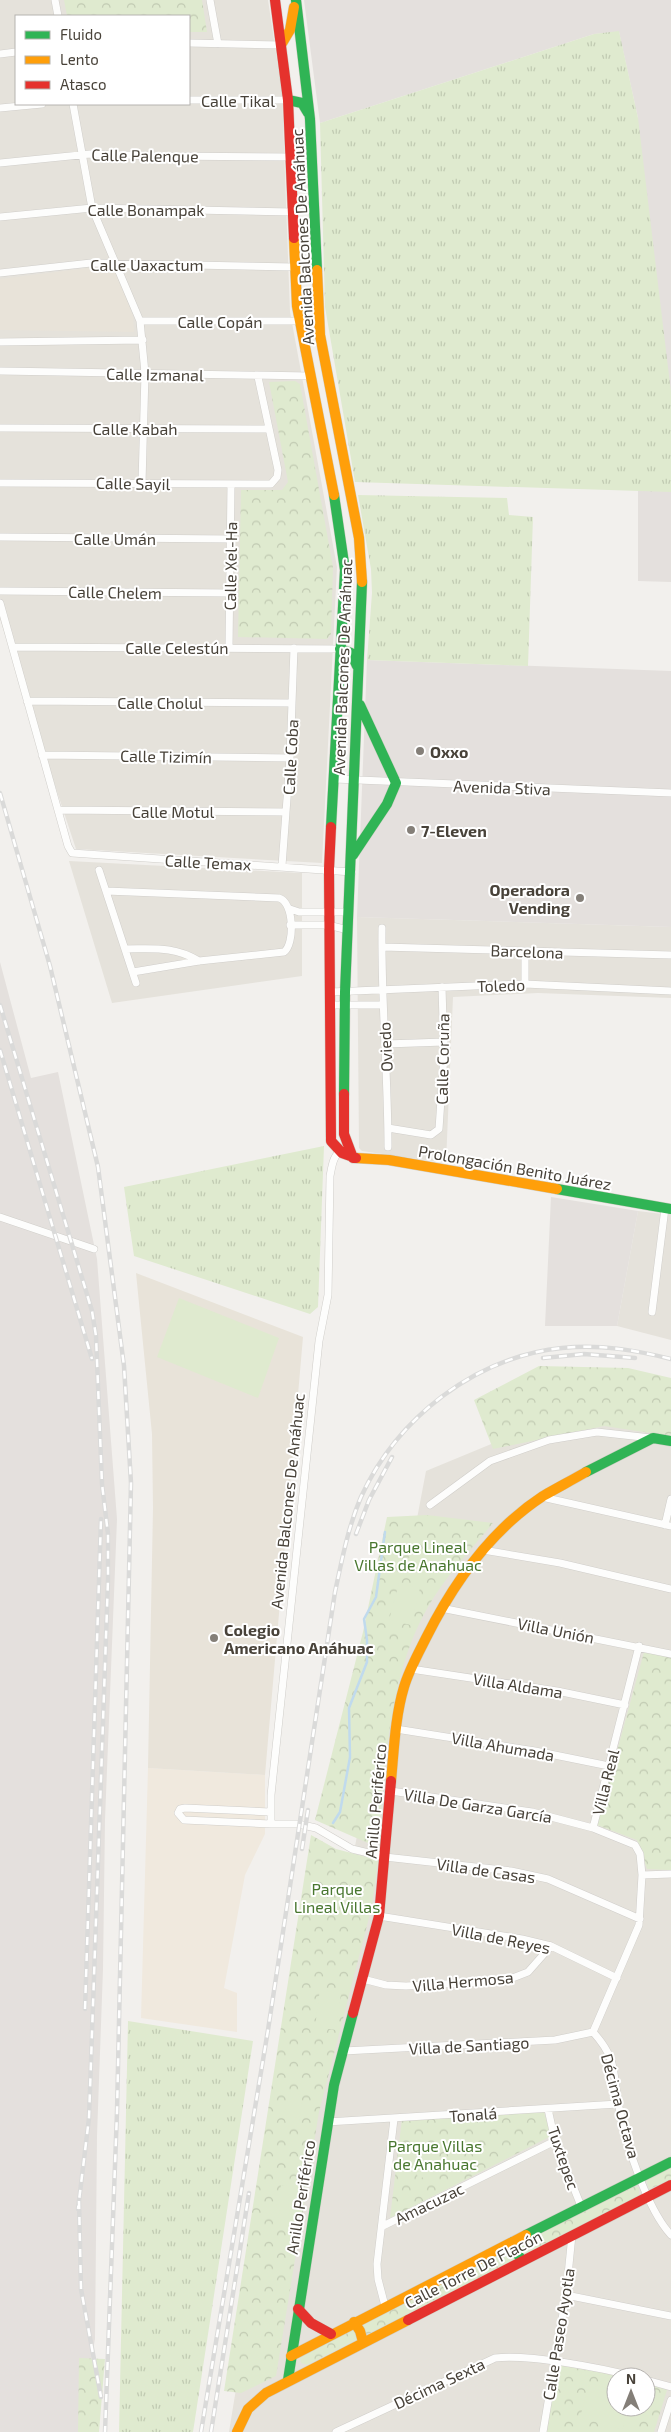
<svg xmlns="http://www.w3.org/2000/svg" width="671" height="2432" viewBox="0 0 671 2432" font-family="'Exo 2',sans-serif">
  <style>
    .residential { fill: #e5e2db; fill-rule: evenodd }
    .commercial { fill: #f0e9de }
    .industrial { fill: #e4e0dd }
    .education { fill: #e8e3d9 }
    .grass { fill: url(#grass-tufts) }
    .park { fill: url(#park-crowns) }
    .pitch { fill: #dfeacf }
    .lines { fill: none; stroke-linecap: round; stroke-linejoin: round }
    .stream { stroke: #c0daed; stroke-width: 2.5 }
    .street-casing { stroke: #d0ceca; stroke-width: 8 }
    .fast-casing { stroke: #d0cdc4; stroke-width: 11 }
    .slow-casing { stroke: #d0cdc4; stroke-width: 11 }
    .jam-casing { stroke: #d0cdc4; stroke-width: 11 }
    .street { stroke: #fdfdfc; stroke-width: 7 }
    .fast { stroke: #30b455; stroke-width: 10 }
    .slow { stroke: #ff9f0a; stroke-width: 10 }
    .jam { stroke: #e5322d; stroke-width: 10 }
    .rail-casing { stroke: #dadad9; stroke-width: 4.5 }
    .rail { stroke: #fff; stroke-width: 2.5; stroke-dasharray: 8; stroke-linecap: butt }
    .poi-dot { fill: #847f78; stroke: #fff; stroke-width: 2 }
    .labels { text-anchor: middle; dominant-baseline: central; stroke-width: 4; stroke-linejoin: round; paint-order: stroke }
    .street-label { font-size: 16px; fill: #484239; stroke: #fff }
    .poi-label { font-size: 16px; font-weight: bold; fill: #484239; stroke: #fff; text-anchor: start }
    .park-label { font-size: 16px; fill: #49772f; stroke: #fff }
  </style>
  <defs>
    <pattern id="grass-tufts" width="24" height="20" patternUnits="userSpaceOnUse" patternTransform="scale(1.25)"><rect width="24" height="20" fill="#dfeacf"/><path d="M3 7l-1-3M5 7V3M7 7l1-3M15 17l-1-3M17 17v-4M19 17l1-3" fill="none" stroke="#c1cab2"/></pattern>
    <pattern id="park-crowns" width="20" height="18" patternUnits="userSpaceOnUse" patternTransform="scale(1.25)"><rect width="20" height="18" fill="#dfeacf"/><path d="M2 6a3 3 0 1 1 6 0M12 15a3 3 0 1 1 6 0" fill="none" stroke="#c1cab2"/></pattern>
  </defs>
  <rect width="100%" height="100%" fill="#f2f0ed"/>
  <path class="residential" d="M0,0h268l14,93 8,219 47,255 -15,296 -246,-14 -76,-230zM16,16h173v88h-173z
    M69,861l233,12v103l-190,27z
    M357,917l314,10v71l-133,-5 -85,4 -7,166 -84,-12 -3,-3z
    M638,1211l33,4v125l-54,-14z
    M598,1400l73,18v1014h-442l29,-179 53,-174 115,-608zM616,2377h30v30h-30z"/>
  <path class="commercial" d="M148,1768l117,7v59l-20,41 -21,113 13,5v39l-96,-14z"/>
  <path class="industrial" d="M304,0h367v582l-33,-1v-463l-19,-86 -25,2 -274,89z
    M367,660l304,11v256l-314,-10z
    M0,962l31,116 27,-6 39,187 20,260 -12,301 -2,149 -6,167 -2,203 -10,58v35h-85z
    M551,1197l87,14 -21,115h-72z"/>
  <path class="education" d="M113,265l20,51 1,16 -134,-2v-51z
    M136,1273l167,64 -38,438 -117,-7 5,-260 -1,-74z"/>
  <path class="grass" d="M619,31l19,87 33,274v100l-316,-10 -30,-175 -5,-184 274,-89z
    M358,495l149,3 2,17 24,2 -5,149 -161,-6 5,-67 -1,-24z
    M324,1146l-6,161 -8,7 -176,-58 -10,-69z
    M128,2021l125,20 -60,391h-74z"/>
  <path class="park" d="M64,0h138l5,32h-18v-16h-122z
    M295,381l5,3 33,183 -2,67 -4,5 -89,-2 3,-147h41l6,-8 -19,-100z
    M539,1366l89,2 43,10v58l-67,-10 -111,23 -19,-49z
    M427,1515l66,8c-20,24 -42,48 -59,74 -47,73 -47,166 -57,250l-62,-27 48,-188 24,-115z
    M644,1652l27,4v214h-3l-21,-1 -10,-29 -40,-15z
    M311,1835l25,14 42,11 -6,46 -53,206 -43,264 -35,17 -17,-2z
    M544,2112l7,24 -161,82 12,-99z
    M671,2165v15l-22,9 -3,-10z
    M634,2186l5,2v9l-113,57 -3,1 -5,-8 2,-4z
    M510,2249l6,10 -209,106 -6,-2 -1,-6 3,-3z
    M79,2358l26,1 -6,73h-21z
    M557,2365l71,12h-12v30h30v-24l21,7 -13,42h-107z"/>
  <path class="pitch" d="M179,1298l100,40 -21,60 -101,-41z
    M416,1550l17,1 6,10 -3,12 -9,6 -9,-3 -10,-14 2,-7z
    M399,1583l21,5 -9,37 -22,-5z
    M320,1989l21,5 -5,36 -21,-3z
    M290,2091h7l5,9 -3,23 -5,4 -6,-1 -3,-6 1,-12z
    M432,2142l7,30 -21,7 -7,-32z
    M281,2185l23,4 -7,39 -24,-4z
    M590,2383l26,8v16h13l-7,23 -42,-13z"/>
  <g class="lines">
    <path class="stream" d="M333,1823l7,-11 10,-55 -1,-49 18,-46v-22l-3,-21 12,-22 9,-65"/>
    <defs>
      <path id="street" d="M55,0l3,16
        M210,0l8,44
        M189,43l92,2
        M0,54l16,-2
        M189,100h99
        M73,104l19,104 48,113 5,52 -3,110
        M0,108l42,-4
        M0,163l90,-9 65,2 135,1
        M0,217l92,-9 200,4
        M0,273l91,-10 203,4
        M140,321h159
        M0,342l143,-2
        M0,371l309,5
        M0,428l269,1
        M0,483l271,1 6,-7 1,-7 -20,-93
        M0,537l231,2
        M0,591l230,2
        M0,603l68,243 4,7 280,19
        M13,647l327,2
        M229,647l2,-162
        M27,701l265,2
        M42,755l248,3
        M334,779l337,14
        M59,810l227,2
        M282,866l8,-108 4,-110
        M99,870l37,113
        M106,891l173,7c15,4 16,46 5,54l-85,9 -66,11
        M290,909l9,3h50
        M290,925h38l20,5
        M382,928c-1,73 6,146 6,219
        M382,947l289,8
        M125,949c29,0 49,-3 74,12
        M525,951v33
        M330,992l195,-8 146,7
        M331,1005h52
        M386,1044l58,-2
        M388,1128l43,7 8,-6 5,-74 -2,-68
        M342,1150c-9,5 -10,16 -12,26l-2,119 -9,46 -48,454v29h27l18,4 36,21 33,8 126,14 37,8 92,40
        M0,1217l94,32
        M652,1312l13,-104
        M542,1497l129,29
        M430,1505l60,-44 59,-21 48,-8 54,6
        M665,1525l6,-26
        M483,1550l77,13 111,26
        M441,1608l230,46
        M411,1669l146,22 68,14
        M396,1729l139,22 74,15
        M391,1791l141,21 61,16 42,17 5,9 2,21 -3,50 -46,107
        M270,1812l-85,-4 -5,1 -2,4 6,7 87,4
        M593,1828l46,-182
        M642,1875l29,-1
        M379,1916l143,23 29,7 66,32
        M363,1979l23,6 20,1 99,-5 23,-9 23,-26
        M593,2032c26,29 19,41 26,75 6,35 28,102 52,128
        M344,2051l211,-11 38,-8
        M548,2109l7,32 26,65
        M327,2122l291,-18
        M383,2226l172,-85
        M566,2295l105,21
        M385,2306l-7,-27 -1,-15 17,-145
        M646,2380l25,7
        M336,2432l159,-74c34,-4 107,10 141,19
        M543,2432l23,-137 6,-60
        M661,2432l10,-32"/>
      <path id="fast" d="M296,0l14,119 7,151
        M288,100l14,3 6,10
        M340,649l11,4 6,13
        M331,827l14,-257 -11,-75
        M353,855l34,-51 9,-21 -36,-78
        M344,1094l1,-102 17,-410
        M557,1189l114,20
        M586,1472l67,-34 18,3
        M526,2235l145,-73
        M513,2242l2,9 7,9
        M288,2380l46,-295 19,-72"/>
      <path id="slow" d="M281,45l9,-15 4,-23
        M294,238l3,68 37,189
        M317,270l3,65 39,203 3,44
        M356,1158l33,2 168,29
        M391,1781c3,-31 4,-64 13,-94 5,-17 14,-33 22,-49 27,-54 65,-108 117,-142 14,-8 29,-16 43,-24
        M354,2322l6,9 3,11
        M291,2356l235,-121
        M237,2432l11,-23 18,-16 142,-73"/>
      <path id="jam" d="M275,0l13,100 6,138
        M331,827l-2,42 2,272 11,12 14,5
        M344,1094v40l9,24
        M353,2013l26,-97 12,-135
        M298,2309l13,14 20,11
        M408,2320l263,-135"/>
    </defs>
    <use href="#street" class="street-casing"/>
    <use href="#fast" class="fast-casing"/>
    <use href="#slow" class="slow-casing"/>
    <use href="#jam" class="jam-casing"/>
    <use href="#street" class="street"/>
    <use href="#fast" class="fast"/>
    <use href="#slow" class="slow"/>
    <use href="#jam" class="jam"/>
    <defs>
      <path id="rail" d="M0,793l50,173 48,201 26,199 7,117 -14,629 -12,320
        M0,1005l92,306 4,25 6,148 6,50v46l-19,538 -11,91
        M0,1050l92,309
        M543,1358l41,-4 51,4
        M356,1534l13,-34 23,-43
        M302,1849l6,-39
        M85,2009l16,-490
        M79,2201l2,88 20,108
        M201,2432l67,-402 67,-438c7,-32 13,-65 26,-95 36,-79 114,-140 201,-149 38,-4 73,2 109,11
        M211,2432l38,-239"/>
    </defs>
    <use href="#rail" class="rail-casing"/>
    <use href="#rail" class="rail"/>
  </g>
  <g class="poi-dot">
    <circle cx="420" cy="751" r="5"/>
    <circle cx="411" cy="830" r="5"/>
    <circle cx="580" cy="898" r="5"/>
    <circle cx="214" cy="1638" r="5"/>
  </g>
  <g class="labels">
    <g class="street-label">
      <text x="238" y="100">Calle Tikal</text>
      <text transform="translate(145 155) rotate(1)">Calle Palenque</text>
      <text x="146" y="209">Calle Bonampak</text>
      <text transform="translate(302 237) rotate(-93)">Avenida Balcones De Anáhuac</text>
      <text x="147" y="264">Calle Uaxactum</text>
      <text x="220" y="321">Calle Copán</text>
      <text transform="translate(155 374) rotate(1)">Calle Izmanal</text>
      <text x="135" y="428">Calle Kabah</text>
      <text transform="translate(133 483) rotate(1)">Calle Sayil</text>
      <text x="115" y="538">Calle Umán</text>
      <text transform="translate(230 566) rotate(-89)">Calle Xel-Ha</text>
      <text transform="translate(115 592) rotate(1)">Calle Chelem</text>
      <text x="177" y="647">Calle Celestún</text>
      <text transform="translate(342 667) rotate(-88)">Avenida Balcones De Anáhuac</text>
      <text x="160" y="702">Calle Cholul</text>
      <text transform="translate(166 756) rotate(1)">Calle Tizimín</text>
      <text transform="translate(290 757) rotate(-87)">Calle Coba</text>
      <text transform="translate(502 787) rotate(2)">Avenida Stiva</text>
      <text x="173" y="811">Calle Motul</text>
      <text transform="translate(208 862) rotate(3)">Calle Temax</text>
      <text transform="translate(527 951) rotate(2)">Barcelona</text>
      <text transform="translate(501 985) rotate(-2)">Toledo</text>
      <text transform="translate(385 1047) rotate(-93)">Oviedo</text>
      <text transform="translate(442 1059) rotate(-89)">Calle Coruña</text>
      <text transform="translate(515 1167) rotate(10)">Prolongación Benito Juárez</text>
      <text transform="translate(287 1501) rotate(-84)">Avenida Balcones De Anáhuac</text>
      <text transform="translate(556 1630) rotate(11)">Villa Unión</text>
      <text transform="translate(518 1685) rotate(9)">Villa Aldama</text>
      <text transform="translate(503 1746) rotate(10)">Villa Ahumada</text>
      <text transform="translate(605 1782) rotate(-76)">Villa Real</text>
      <text transform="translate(375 1801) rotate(-85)">Anillo Periférico</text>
      <text transform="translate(478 1805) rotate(9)">Villa De Garza García</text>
      <text transform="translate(486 1870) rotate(8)">Villa de Casas</text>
      <text transform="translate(501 1938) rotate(11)">Villa de Reyes</text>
      <text transform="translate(463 1981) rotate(-5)">Villa Hermosa</text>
      <text transform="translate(469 2045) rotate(-3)">Villa de Santiago</text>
      <text transform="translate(621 2106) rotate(75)">Décima Octava</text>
      <text transform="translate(473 2114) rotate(-4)">Tonalá</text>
      <text transform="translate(564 2158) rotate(71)">Tuxtepec</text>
      <text transform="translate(300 2197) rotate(-81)">Anillo Periférico</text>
      <text transform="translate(429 2203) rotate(-26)">Amacuzac</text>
      <text transform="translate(473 2269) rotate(-27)">Calle Torre De Flacón</text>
      <text transform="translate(558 2334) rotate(-81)">Calle Paseo Ayotla</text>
      <text transform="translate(439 2383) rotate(-25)">Décima Sexta</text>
    </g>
    <g class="poi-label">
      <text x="430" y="751">Oxxo</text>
      <text x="421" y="830">7-Eleven</text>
      <text x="570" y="889" text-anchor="end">Operadora<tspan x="570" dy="18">Vending</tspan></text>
      <text x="224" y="1629">Colegio<tspan x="224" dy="18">Americano Anáhuac</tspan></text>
    </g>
    <g class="park-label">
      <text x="418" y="1546">Parque Lineal<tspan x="418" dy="18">Villas de Anahuac</tspan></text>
      <text x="337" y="1888">Parque<tspan x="337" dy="18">Lineal Villas</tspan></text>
      <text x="435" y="2145">Parque Villas<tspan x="435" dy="18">de Anahuac</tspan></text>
    </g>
  </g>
  <rect x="15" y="15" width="175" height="90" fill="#ffffff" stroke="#b6b3b0"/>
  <rect x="25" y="31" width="25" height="8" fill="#30b455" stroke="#b6b3b0"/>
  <text x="60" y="40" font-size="15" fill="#484239">Fluido</text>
  <rect x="25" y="56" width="25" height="8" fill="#ff9f0a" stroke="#b6b3b0"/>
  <text x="60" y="65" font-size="15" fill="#484239">Lento</text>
  <rect x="25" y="81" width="25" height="8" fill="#e5322d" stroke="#b6b3b0"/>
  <text x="60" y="90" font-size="15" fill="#484239">Atasco</text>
  <g transform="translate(631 2392)"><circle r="24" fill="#ffffff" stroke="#b6b3b0"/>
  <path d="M0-4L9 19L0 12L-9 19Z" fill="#847f78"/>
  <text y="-8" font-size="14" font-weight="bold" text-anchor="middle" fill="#484239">N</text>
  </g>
</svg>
